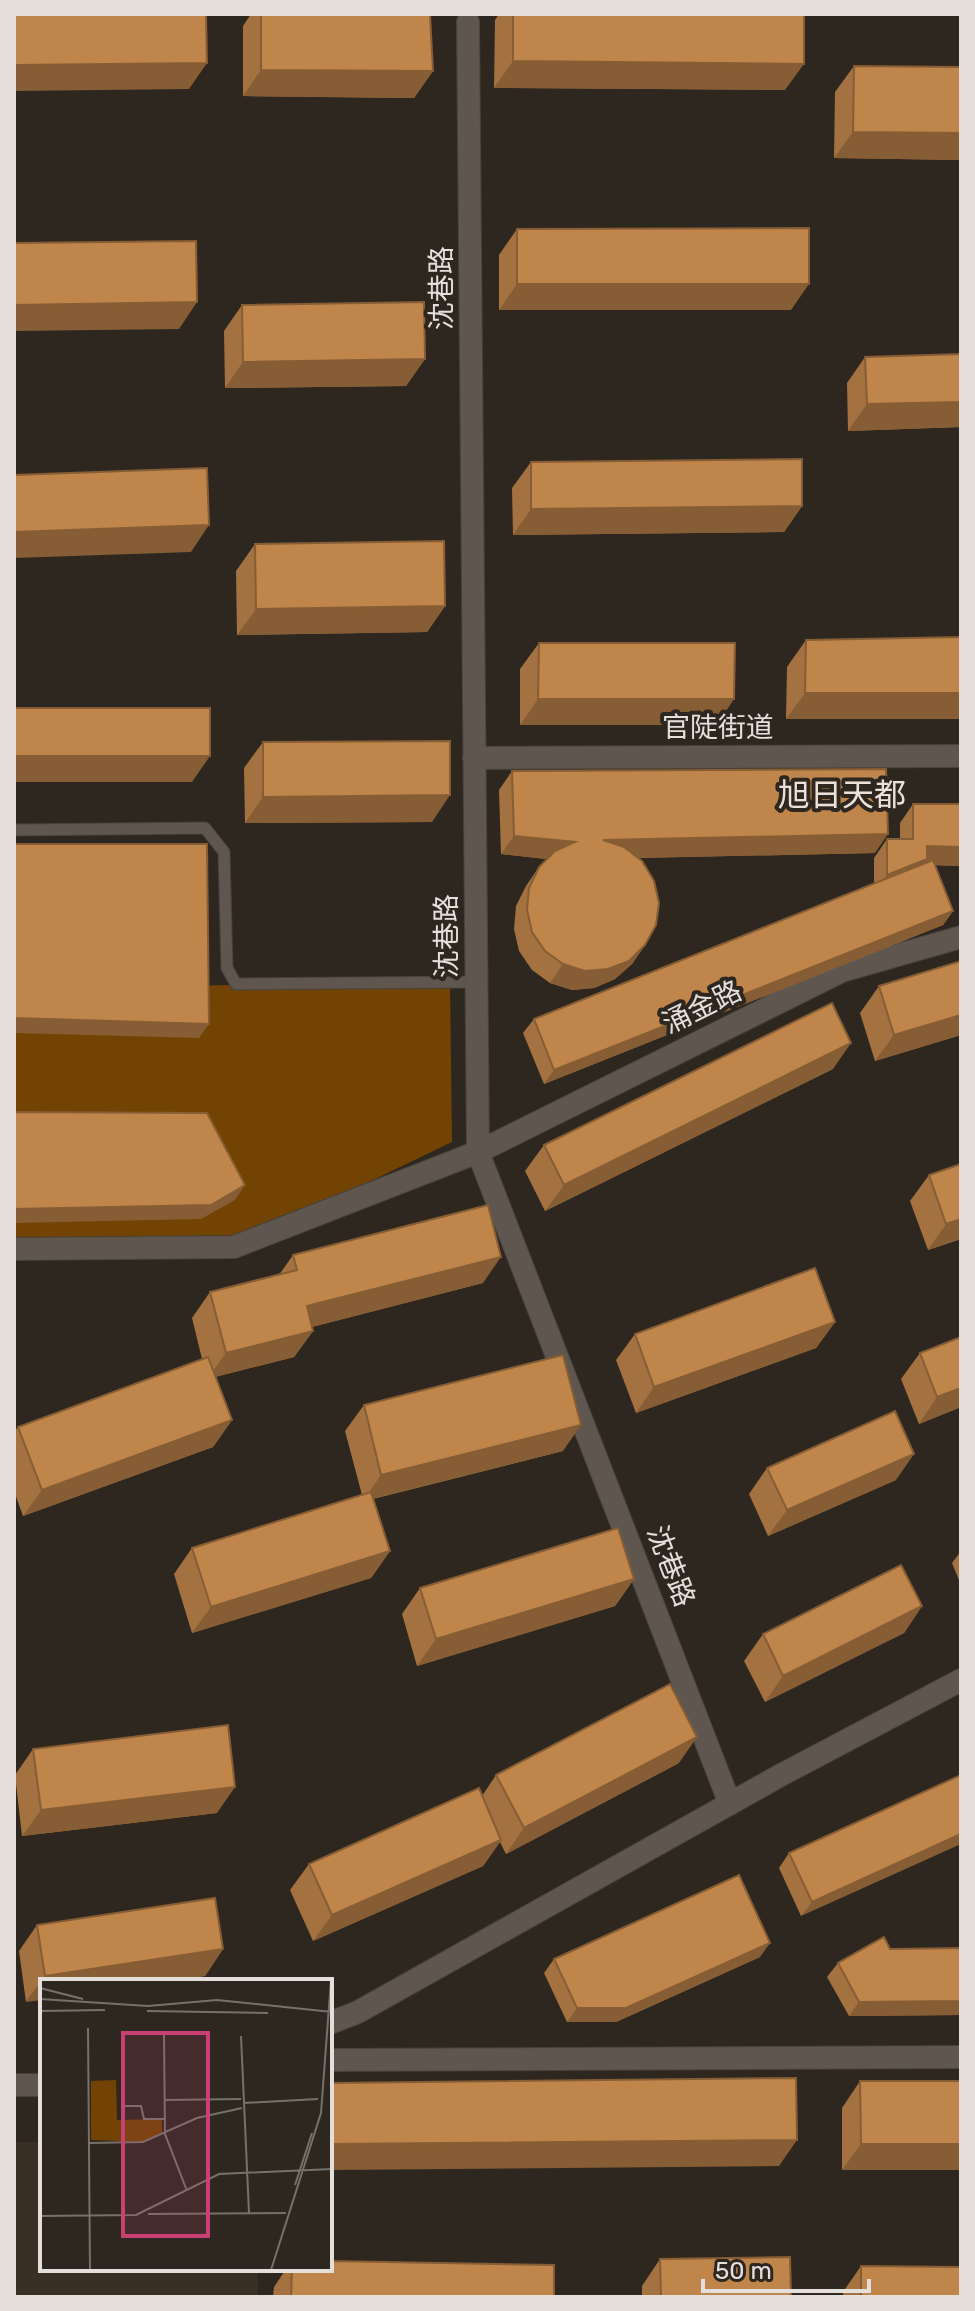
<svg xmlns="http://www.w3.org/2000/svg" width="975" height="2311" viewBox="0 0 975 2311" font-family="Rubik,'Noto Sans SC',sans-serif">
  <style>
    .built { fill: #3a2f24 }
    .green { fill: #724303 }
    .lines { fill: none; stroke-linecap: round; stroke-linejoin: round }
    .service-casing { stroke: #47423c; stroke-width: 13 }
    .minor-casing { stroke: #47423c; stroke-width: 24 }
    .tertiary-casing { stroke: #47423c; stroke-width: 24 }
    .service { stroke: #5e564f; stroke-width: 11 }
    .minor { stroke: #5e564f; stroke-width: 22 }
    .tertiary { stroke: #5e564f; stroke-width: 22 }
    .wall { fill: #a47240 }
    .shaded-wall { fill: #865d34 }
    .building { fill: #bf854a; stroke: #865d34; stroke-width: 2 }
    .labels { text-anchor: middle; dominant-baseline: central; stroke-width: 8; stroke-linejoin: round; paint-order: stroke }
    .street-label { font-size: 28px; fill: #e4dfdb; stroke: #2e2720 }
    .quarter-label { font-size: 32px; fill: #ebe1d9; stroke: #2e2720 }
    .inset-road { fill: none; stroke: #77716b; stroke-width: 2 }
    .view { fill: #c94075; fill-opacity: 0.15; stroke: #c94075; stroke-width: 4 }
    .inset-edge { fill: none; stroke: #e4dfdb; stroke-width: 4 }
  </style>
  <rect width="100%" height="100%" fill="#2e2720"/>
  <path class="built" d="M14,2142h28v127h216v28h-244z"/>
  <path class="green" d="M450,982l2,160 -218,105 -220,-3v-256z"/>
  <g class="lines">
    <defs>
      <path id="service" d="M14,830l191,-2 19,24 3,116 9,16 240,-2"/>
      <path id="minor" d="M330,2060l631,-3"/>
      <path id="tertiary" d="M468,22l10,1130 252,652
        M474,758l487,-2
        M14,1249l220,-2 244,-95 364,-181 119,-34
        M330,2023l28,-11 423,-237 180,-95
        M14,2085h28"/>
    </defs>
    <use href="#service" class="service-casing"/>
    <use href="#minor" class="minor-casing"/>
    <use href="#tertiary" class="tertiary-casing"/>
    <use href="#service" class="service"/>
    <use href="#minor" class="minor"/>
    <use href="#tertiary" class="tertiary"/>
  </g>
  <path class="wall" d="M251,14h179l3,57 -19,27 -171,-2v-70z
    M499,14h305l-19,76 -291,-2 1,-68z
    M854,66l107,1v93l-127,-2 1,-66z
    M517,229l274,81h-292v-55z
    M242,305l183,54 -19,27 -181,2 -1,-57z
    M961,354v73l-113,4 -1,-48 18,-26z
    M531,462l271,44 -18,26 -271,3 -1,-47z
    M255,544l190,62 -18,26 -190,3 -1,-64z
    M961,637v82h-175l1,-52 19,-27z
    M539,643l195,56 -18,26h-196v-56z
    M263,742l169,80 -187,1 -1,-55z
    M512,771l363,82 -237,5 7,87 -13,19 -17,15 -21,9 -22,2 -22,-7 -18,-13 -13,-19 -5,-22 2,-23 10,-20 13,-19 8,-8 -46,-5 -2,-64z
    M913,804h48v62l-26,-1 18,46 -10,14 -399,159 -21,-51 11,-14 340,-135v-26l13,-19h13v-16z
    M961,961v74l-86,26 -15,-48 19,-27z
    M833,1069l-288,142 -20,-40 19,-26z
    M929,1175l32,64 -33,11 -18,-49z
    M293,1255l190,28 -171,44 1,4 -19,26 -79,20 17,43 -19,27 -190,69 -9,-25v-59l4,-5 184,-68 -10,-41 18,-26 69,-17z
    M835,1322l-19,26 -180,65 -20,-53 19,-26z
    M920,1353l41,54 -42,17 -18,-45z
    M364,1405l199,46 -190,48 17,52 -19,27 -179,55 -18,-59 18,-26 170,-53 -17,-64z
    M767,1468l129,12 -128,56 -19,-42z
    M961,1551v34l-9,-22z
    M634,1579l-19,27 -198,60 -15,-52 18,-26z
    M922,1606l-18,27 -139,69 -21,-41 19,-27z
    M33,1749l184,64 -195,23 -7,-61z
    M679,1763l-173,91 -6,-12 -17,24 -170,75 -23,-51 19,-26 173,-68 14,-21z
    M961,1775l-160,141 -22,-48 10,-15z
    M37,1925l186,24 -18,27 -37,5h-126l-16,21 -7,-51z
    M961,1948v67l-112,1 -22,-39 11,-14 52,-14z
    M760,1957l-144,65h-49l-23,-49 10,-14z
    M860,2081h101l-119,89v-62z
    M660,2259l131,38h-149v-11z
    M861,2266l100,31h-118v-5z
    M286,2269h44l224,28h-281l1,-10z"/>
  <path class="shaded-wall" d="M513,61l291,3 -19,26 -291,-2z
    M207,63l-18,26 -175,2v-26z
    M261,70l172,1 -19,27 -171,-2z
    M853,132l108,1v27l-127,-2z
    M517,284h292l-18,26h-292z
    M197,302l-18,27 -165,2v-26z
    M425,359l-19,27 -181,2 18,-26z
    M961,402v25l-113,4 19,-27z
    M802,506l-18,26 -271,3 18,-26z
    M209,525l-18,27 -177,6v-26z
    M445,606l-18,26 -190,3 19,-26z
    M805,693h156v26h-175z
    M538,699h196l-18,26h-196z
    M14,756h196l-18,26h-178z
    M450,795l-18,27 -187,1 18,-26z
    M888,834l-13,19 -285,6 13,-19z
    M514,836l61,6 -13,19 -61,-7z
    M927,846l34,1v19l-38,-1 -49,29 13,-19z
    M953,911l-10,14 -399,159 10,-14z
    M645,945l-13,19 -17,15 -21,9 -22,2 -22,-7 13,-19z
    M961,1015v20l-86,26 19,-26z
    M14,1018l195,6 -10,14 -185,-5z
    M851,1043l-18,26 -288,142 19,-26z
    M245,1185l-10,15 -34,19 -187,4v-14z
    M961,1219v20l-33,11 18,-26z
    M501,1257l-18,26 -195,50 19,-27z
    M835,1322l-19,26 -180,65 18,-26z
    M313,1331l-19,26 -87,22 19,-26z
    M961,1388v19l-42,17 18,-27z
    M232,1420l-19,27 -190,69 19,-26z
    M581,1425l-18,26 -200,50 18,-26z
    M914,1454l-18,26 -128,56 19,-26z
    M390,1551l-19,27 -179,55 19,-26z
    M634,1579l-19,27 -198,60 19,-27z
    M922,1606l-18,27 -139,69 18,-26z
    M697,1737l-18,26 -173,91 18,-26z
    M235,1787l-18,26 -195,23 19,-26z
    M961,1834v10l-160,72 11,-14z
    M501,1840l-18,26 -170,75 19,-26z
    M770,1943l-10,14 -144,65h-49l10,-14z
    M223,1949l-18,27 -37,5h-126v19l-16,2 19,-26z
    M961,2001v14l-112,1 10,-14z
    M797,2140l-18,26 -449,4v-26z
    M861,2144h100v26h-119z"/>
  <path class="building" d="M14,14h192l1,49 -193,2z
    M261,14h169l3,57 -172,-1z
    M513,14h291v50l-291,-3z
    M854,66l107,1v66l-108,-1z
    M809,228v56h-292v-55z
    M196,241l1,61 -183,3v-62z
    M424,302l1,57 -182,3 -1,-57z
    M961,354v48l-94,2 -2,-47z
    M802,459v47l-271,3v-47z
    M207,468l2,57 -195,7v-57z
    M444,541l1,65 -189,3 -1,-65z
    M961,637v56h-156l1,-53z
    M539,643h196l-1,56h-196z
    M14,708h196v48h-196z
    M450,741v54l-187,2v-55z
    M886,769l2,65 -285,6 21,7 18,14 12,20 5,22 -3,22 -11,20 -16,16 -21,8 -23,2 -22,-7 -18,-13 -13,-19 -5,-22 2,-22 10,-21 16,-16 20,-9 -61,-6 -2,-65z
    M913,804h48v43l-34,-1v13l-40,16v-36h26z
    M14,844h193l2,180 -195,-6z
    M933,860l20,51 -399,159 -20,-51z
    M961,961v54l-67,20 -15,-49z
    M832,1003l19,40 -287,142 -20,-40z
    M14,1112l193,1 38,72 -34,20 -197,4z
    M961,1164v55l-15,5 -17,-49z
    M488,1205l13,52 -194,49 6,25 -87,22 -16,-61 87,-22 -4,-15z
    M815,1268l20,54 -181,65 -19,-53z
    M961,1337v51l-24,9 -17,-44z
    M563,1355l18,70 -200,50 -17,-70z
    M208,1357l24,63 -190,70 -24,-63z
    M895,1411l19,43 -127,56 -20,-42z
    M371,1492l19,59 -179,56 -19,-59z
    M618,1528l16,51 -198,60 -16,-51z
    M901,1565l21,41 -139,70 -20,-42z
    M670,1684l27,53 -173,91 -28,-53z
    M228,1725l7,62 -194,23 -8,-61z
    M961,1775v59l-149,68 -23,-49z
    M479,1788l22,52 -169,75 -23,-51z
    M739,1875l31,68 -144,65h-49l-23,-49z
    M215,1898l8,51 -178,27 -8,-51z
    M884,1937l6,12 71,-1v53l-102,1 -21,-39z
    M796,2078l1,62 -467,4v-61z
    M860,2081h101v63h-100z
    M790,2257l1,40h-130l-1,-38z
    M330,2261l224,4v32h-263l1,-28h38z
    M861,2266l100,1v30h-100z"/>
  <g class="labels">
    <g class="street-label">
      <text transform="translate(441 288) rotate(-90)">沈巷路</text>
      <text x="718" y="727">官陡街道</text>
      <text transform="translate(446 936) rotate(-90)">沈巷路</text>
      <text transform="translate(702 1007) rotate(-26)">涌金路</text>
      <text transform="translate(671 1566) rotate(69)">沈巷路</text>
    </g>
    <g class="quarter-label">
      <text x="842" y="795">旭日天都</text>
    </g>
  </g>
  <g transform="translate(40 1979)">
    <rect width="292" height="292" fill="#2e2720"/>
    <path d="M76,101l1,40 45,-1v14l-19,9 -52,-2v-59z" fill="#724303"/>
    <path class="inset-road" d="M0,9l43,11M0,20l108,7 69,-6 115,12M0,32l65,-1M107,32l121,2M48,49l2,242M124,56l1,99 22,57M201,57l8,177M124,121l77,-1M204,124l74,-4M81,127h20l3,13h21M49,164l54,-1 54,-24 45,-10M255,206l17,-52M108,235l138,-1M0,237l96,-1 83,-41 113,-5M231,291l50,-157 10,-133"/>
    <path class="view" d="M83,54h85v203h-85z"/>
    <rect width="292" height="292" class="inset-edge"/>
  </g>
  <rect width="975" height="2311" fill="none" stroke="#e4dfdb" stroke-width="32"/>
  <path d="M703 2279v12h166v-12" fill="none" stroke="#e4dfdb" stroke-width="4"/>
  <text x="715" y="2279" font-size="24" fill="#e4dfdb" stroke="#2e2720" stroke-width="6" paint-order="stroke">50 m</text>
</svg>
